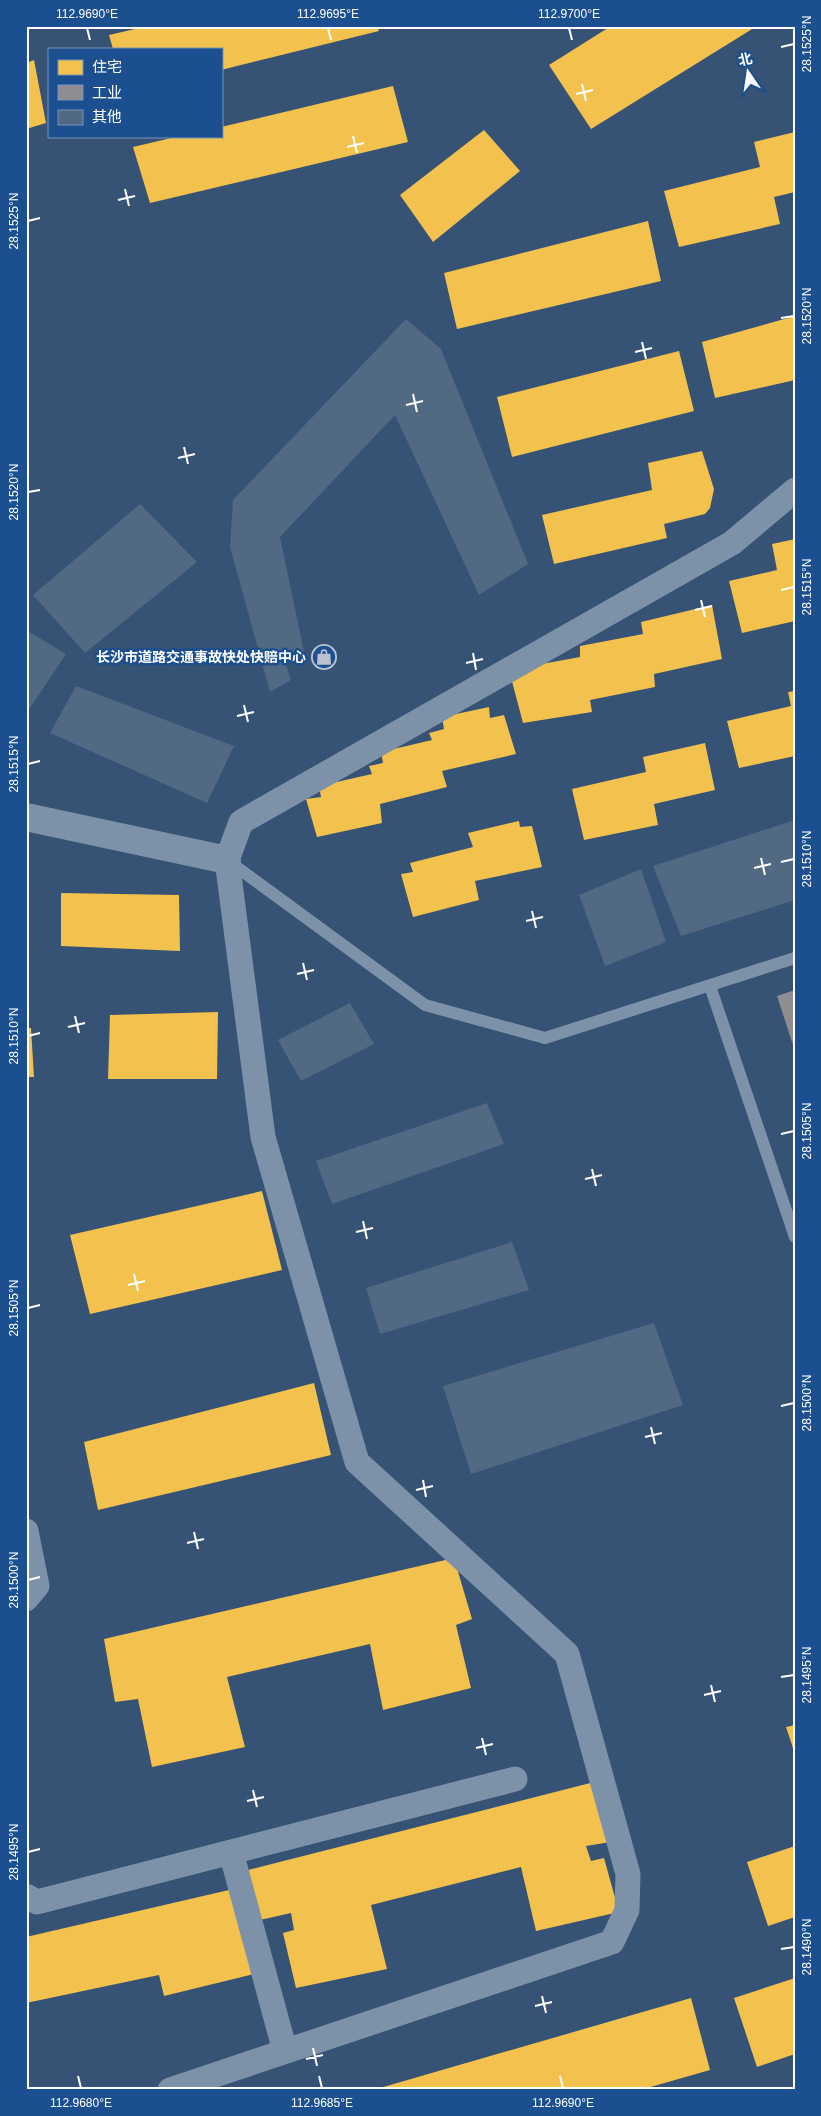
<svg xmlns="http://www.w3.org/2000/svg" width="821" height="2116" viewBox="0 0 821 2116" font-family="Helvetica,'Noto Sans SC',sans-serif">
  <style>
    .homes { fill: #f2c14e }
    .industry { fill: #8d8d92 }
    .building { fill: #526984 }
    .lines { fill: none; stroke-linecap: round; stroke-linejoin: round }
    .service { stroke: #7d92a8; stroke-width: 12 }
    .minor { stroke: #7d92a8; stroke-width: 25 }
    .tertiary { stroke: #7d92a8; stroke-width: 28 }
    .ticks { fill: none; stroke: #fff; stroke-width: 2 }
    .labels { text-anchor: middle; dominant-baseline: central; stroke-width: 5; stroke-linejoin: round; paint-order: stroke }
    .poi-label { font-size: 14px; font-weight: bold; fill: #fff; stroke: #1b4f8f; text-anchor: end }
    .neatline { fill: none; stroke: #fff; stroke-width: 2 }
    .ticks-label { font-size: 12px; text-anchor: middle; fill: #fff }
  </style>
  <rect width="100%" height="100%" fill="#365274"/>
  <path class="homes" d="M148,26h229l2,5 -158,39v-21h-108l-4,-14z
    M611,26h146l-166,103 -42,-64z
    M34,60l12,63 -20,6v-66z
    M393,86l15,56 -258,61 -17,-56 47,-11h41v-9z
    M484,130l36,41 -87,71 -33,-47z
    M795,132v60l-21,5 6,27 -101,23 -15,-56 96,-24 -6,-25z
    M648,221l13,60 -204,48 -13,-56z
    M795,316v64l-80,18 -13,-56z
    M679,351l15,60 -182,46 -15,-60z
    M702,451l12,38 -4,19 -5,6 -41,10 3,14 -113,26 -12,-49 110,-25 -4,-27z
    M795,539v82l-53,12 -13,-52 48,-11 -5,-26z
    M712,605l10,54 -68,15 1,13 -65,13 2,12 -69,11 -14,-53 71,-13v-11l63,-12 -2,-12z
    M795,691v65l-56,12 -12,-47 64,-15 -3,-14z
    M489,707l1,11 14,-3 12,39 -74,17 5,16 -67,17 2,19 -65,14 -11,-38 15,-2 -2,-11 53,-12 -3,-8 14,-3 -2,-11 51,-12 -3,-7 15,-4 -2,-12z
    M705,743l10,47 -61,14 4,21 -74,15 -12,-51 74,-17 -3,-15z
    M519,821l1,6 12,-1 10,41 -67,14 4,19 -66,17 -12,-43 12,-2 -3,-9 63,-16 -5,-14z
    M61,893l118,2 1,56 -119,-5z
    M218,1012l-1,67h-109l2,-64z
    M26,1028h5l3,49h-8z
    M262,1191l20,79 -192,44 -20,-79z
    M314,1383l17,72 -233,55 -14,-68z
    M454,1558l18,61 -16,6 15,63 -88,22 -13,-66 -143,33 18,70 -93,20 -14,-68 -23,3 -11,-63z
    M795,1725v26h-1l-8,-24z
    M606,1779l17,61 -37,6 5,15 13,-3 15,54 -83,19 -15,-64 -150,38 16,64 -91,19 -13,-55 11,-3 -3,-17 -31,7 -12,-50z
    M795,1846v71l-27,9 -21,-64z
    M229,1890l25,84 -90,22 -5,-21 -133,28v-66z
    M795,1978v76l-38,13 -23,-69z
    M691,1998l19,72 -70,20h-267z"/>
  <path class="industry" d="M795,990v58h-1l-17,-52z"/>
  <path class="building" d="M406,319l35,30 87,215 -49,31 -84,-180 -115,122 24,115 -20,6 7,22 -21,12 -40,-145 3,-47z
    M140,504l57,58 -112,91 -52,-58z
    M26,630l40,24 -40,60z
    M76,686l158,60 -27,57 -157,-70z
    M795,820v80l-114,36 -28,-70z
    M641,869l25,73 -61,24 -26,-71z
    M350,1003l24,41 -73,37 -23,-41z
    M487,1103l17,41 -172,60 -16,-43z
    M512,1242l17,48 -149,44 -14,-46z
    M654,1323l29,82 -212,69 -28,-88z"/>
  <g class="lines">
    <path class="service" d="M227,860l198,145 120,33 250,-80
      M710,986l85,251"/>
    <path class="minor" d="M26,1531l11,55 -11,13
      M231,1852l54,199
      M26,1896l11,6 478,-123
      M170,2090l442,-148 15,-32 1,-36 -61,-220 -210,-192 -94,-325 -36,-277 14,-38 491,-279 63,-53"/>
    <path class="tertiary" d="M26,817l201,43"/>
  </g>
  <path class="ticks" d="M87,28l3,12M328,28l3,12M569,28l3,12M781,47l13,-3M582,84l4,17M576,94l17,-4M353,136l4,17M347,147l17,-4M125,189l4,17M118,200l17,-4M28,221l12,-3M781,318l13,-2M642,342l4,17M635,352l17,-4M413,394l4,18M406,405l17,-4M184,447l4,17M178,458l17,-4M28,492l12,-2M781,590l13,-3M701,600l4,17M695,610l17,-4M473,653l3,17M466,663l17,-4M244,705l4,17M237,716l17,-4M28,764l12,-3M761,858l4,17M781,862l13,-3M754,868l17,-4M532,911l4,17M526,921l17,-4M303,963l4,17M297,974l17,-4M75,1016l4,17M68,1027l17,-4M28,1036l12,-3M781,1134l13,-3M592,1169l4,17M585,1179l17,-4M363,1221l4,18M356,1232l17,-4M134,1274l4,17M128,1285l17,-4M28,1308l12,-3M781,1406l13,-3M651,1427l4,17M645,1437l17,-4M423,1480l3,17M416,1490l17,-4M194,1532l4,17M187,1543l17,-4M28,1580l12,-3M781,1677l13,-2M711,1685l4,17M704,1695l17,-4M482,1738l4,17M476,1748l17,-4M253,1790l4,17M247,1801l17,-4M28,1852l12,-3M781,1949l13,-2M542,1996l4,17M535,2006l17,-4M313,2048l4,18M306,2059l17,-4M78,2076l3,12M319,2076l3,12M560,2076l3,12"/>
  <defs>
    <symbol id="shop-ring" viewBox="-11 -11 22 22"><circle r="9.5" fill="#1b4f8f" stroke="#b9c2ce" stroke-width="1.5"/><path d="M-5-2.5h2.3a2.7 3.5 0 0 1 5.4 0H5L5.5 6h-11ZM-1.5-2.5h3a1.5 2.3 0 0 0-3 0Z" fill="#b9c2ce"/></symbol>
  </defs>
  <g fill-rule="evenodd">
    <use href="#shop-ring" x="310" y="643" width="28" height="28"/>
  </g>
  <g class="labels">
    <g class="poi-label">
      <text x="306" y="657">长沙市道路交通事故快处快赔中心</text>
    </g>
  </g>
  <rect width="821" height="2116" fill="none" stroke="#1b4f8f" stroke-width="55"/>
  <rect x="48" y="48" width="175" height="90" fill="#1b4f8f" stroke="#7695bc"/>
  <rect x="58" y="60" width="25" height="15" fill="#f2c14e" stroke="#7695bc"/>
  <text x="92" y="72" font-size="15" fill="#ffffff">住宅</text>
  <rect x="58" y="85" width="25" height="15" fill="#8d8d92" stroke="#7695bc"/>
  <text x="92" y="98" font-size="15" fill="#ffffff">工业</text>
  <rect x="58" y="110" width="25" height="15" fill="#526984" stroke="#7695bc"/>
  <text x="92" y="122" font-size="15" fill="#ffffff">其他</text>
  <g transform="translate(748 72) rotate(347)" stroke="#1b4f8f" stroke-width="4" paint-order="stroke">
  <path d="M0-4L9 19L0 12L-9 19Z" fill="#ffffff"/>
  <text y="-8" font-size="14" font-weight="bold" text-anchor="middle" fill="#ffffff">北</text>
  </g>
  <rect x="28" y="28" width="766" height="2060" class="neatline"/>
  <g class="ticks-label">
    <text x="87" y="18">112.9690°E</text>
    <text x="328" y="18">112.9695°E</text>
    <text x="569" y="18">112.9700°E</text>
    <text transform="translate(807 44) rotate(-90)" y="4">28.1525°N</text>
    <text transform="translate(14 221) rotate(-90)" y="4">28.1525°N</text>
    <text transform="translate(807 316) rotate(-90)" y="4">28.1520°N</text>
    <text transform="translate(14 492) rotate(-90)" y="4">28.1520°N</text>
    <text transform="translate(807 587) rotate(-90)" y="4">28.1515°N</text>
    <text transform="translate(14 764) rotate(-90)" y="4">28.1515°N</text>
    <text transform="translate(807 859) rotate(-90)" y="4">28.1510°N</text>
    <text transform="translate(14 1036) rotate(-90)" y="4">28.1510°N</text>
    <text transform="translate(807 1131) rotate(-90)" y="4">28.1505°N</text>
    <text transform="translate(14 1308) rotate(-90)" y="4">28.1505°N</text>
    <text transform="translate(807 1403) rotate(-90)" y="4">28.1500°N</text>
    <text transform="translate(14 1580) rotate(-90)" y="4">28.1500°N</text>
    <text transform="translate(807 1675) rotate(-90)" y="4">28.1495°N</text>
    <text transform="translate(14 1852) rotate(-90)" y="4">28.1495°N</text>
    <text transform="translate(807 1947) rotate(-90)" y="4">28.1490°N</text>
    <text x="81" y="2107">112.9680°E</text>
    <text x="322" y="2107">112.9685°E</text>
    <text x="563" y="2107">112.9690°E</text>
  </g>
</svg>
